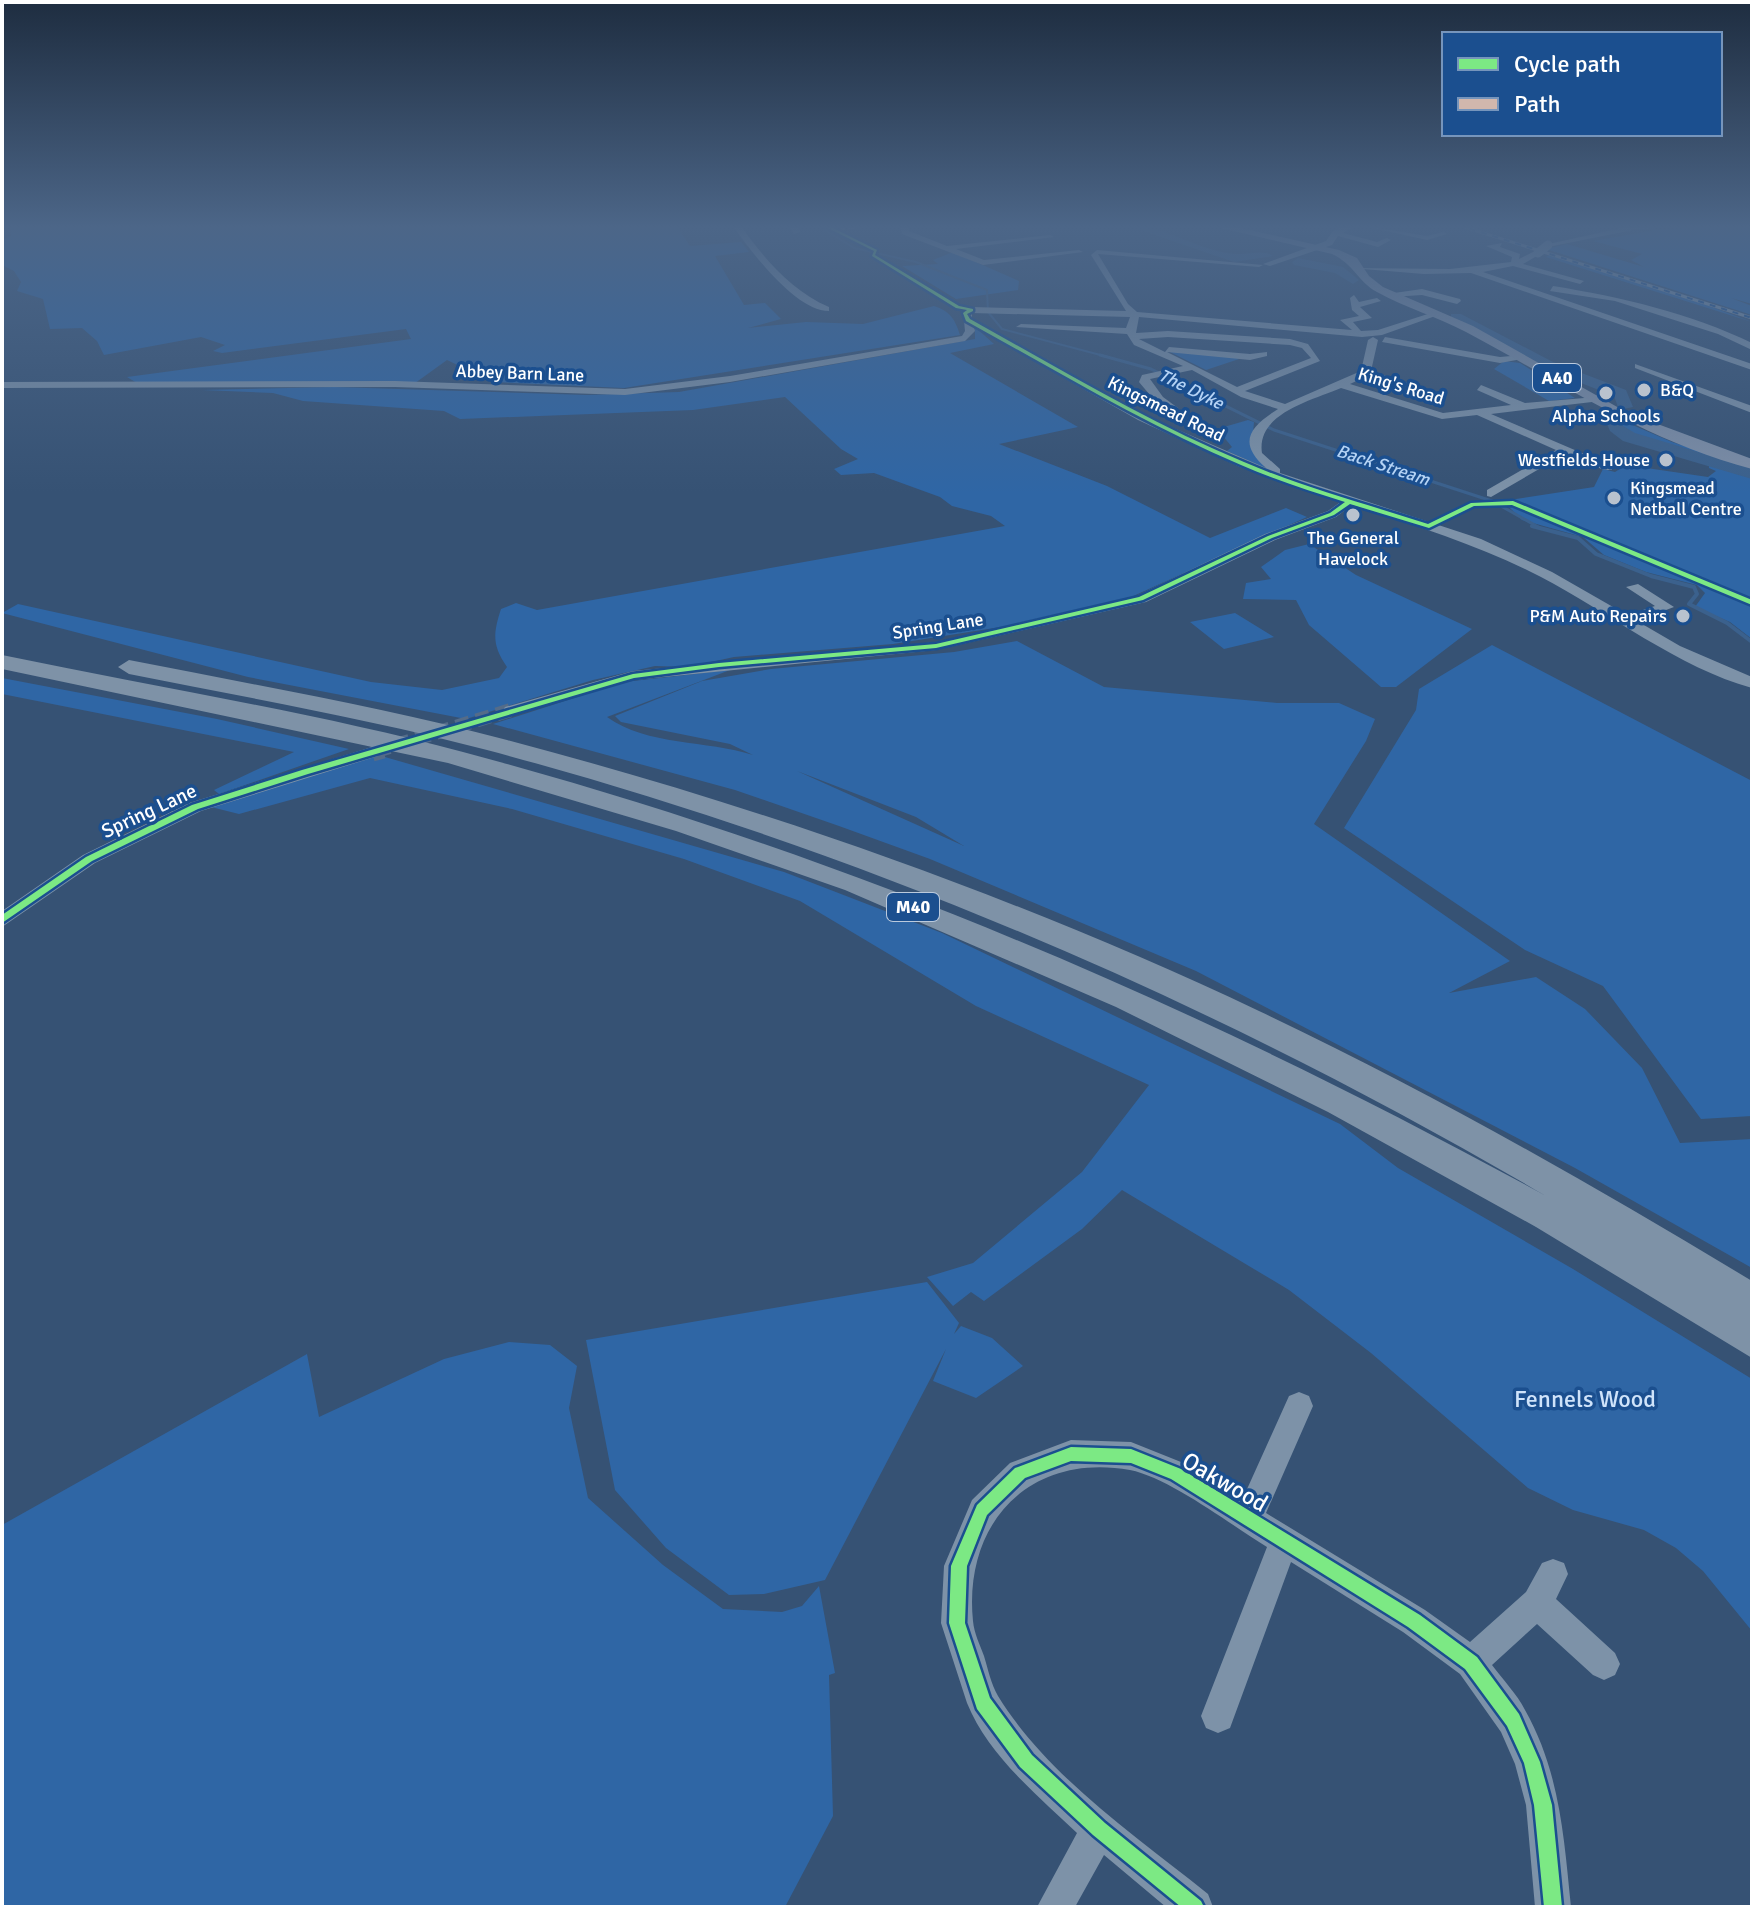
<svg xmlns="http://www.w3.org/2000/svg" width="1754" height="1909" viewBox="0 0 1754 1909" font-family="Signika,sans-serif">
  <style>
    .green { fill: #2f66a5; fill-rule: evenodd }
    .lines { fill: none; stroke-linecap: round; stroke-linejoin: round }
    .stream-far2 { stroke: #3b618d; stroke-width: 2 }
    .stream-far1 { stroke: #3b618d; stroke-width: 3 }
    .stream { stroke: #3b618d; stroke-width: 4 }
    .river { fill: #3b618d; fill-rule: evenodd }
    .minor-tunnel-far1 { stroke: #546c89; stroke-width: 14; stroke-dasharray: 14 7; stroke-linecap: butt }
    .minor-tunnel { stroke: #546c89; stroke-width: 19; stroke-dasharray: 19 9; stroke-linecap: butt }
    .minor { fill: #7d92a8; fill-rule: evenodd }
    .major { fill: #7d8ea7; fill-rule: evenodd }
    .highway { fill: #7e92a7; fill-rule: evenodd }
    .rail-casing { stroke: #7e92a7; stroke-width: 3 }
    .rail { stroke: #1b4f8f; stroke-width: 2; stroke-dasharray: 6; stroke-linecap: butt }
    .minor-bridge { stroke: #7d92a8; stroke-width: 9 }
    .quiet { stroke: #d1b7ad; stroke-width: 3; stroke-dasharray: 7 3; stroke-linecap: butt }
    .cycleway-casing { stroke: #1b4f8f; stroke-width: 5 }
    .cycleway { fill: #7ce984; fill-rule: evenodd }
    .poi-dot { fill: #b9c2ce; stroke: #1b4f8f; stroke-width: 3 }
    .labels { text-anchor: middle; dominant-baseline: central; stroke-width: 7; stroke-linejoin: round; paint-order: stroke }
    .far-street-label { font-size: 18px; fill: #fff; stroke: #1b4f8f }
    .shield { fill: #1b4f8f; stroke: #bbcadd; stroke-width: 2 }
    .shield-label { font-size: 18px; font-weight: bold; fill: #fff }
    .far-water-label { font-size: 18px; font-style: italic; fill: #b5d3f5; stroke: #1b4f8f }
    .far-poi-label { font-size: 18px; fill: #fff; stroke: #1b4f8f; text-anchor: start }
    .street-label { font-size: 20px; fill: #fff; stroke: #1b4f8f }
    .near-park-label { font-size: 24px; fill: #cfe3fa; stroke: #1b4f8f }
    .near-street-label { font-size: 24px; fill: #fff; stroke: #1b4f8f }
  </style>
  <rect width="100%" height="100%" fill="#365274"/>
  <path class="green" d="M10,225h666l14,21 51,-4 8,10 -34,4 29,49 21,-2 16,16 -33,9 58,-6 57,2 71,-18c16,5 21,13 26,29l-336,53 -131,-6 -46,-22 -36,26 -274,-3 -10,-6 284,-38 -5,-10 -184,24 -9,-2 12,-6 -24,-8 -97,18 -7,-14 -15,-13 -32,1 -7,-30 -26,-8 4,-9 -7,-11 -12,-6v-25l9,-4z
    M1752,225v79l-21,-6 21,8v9l-206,-66 21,-5 77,23 -13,-7 11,-6 -49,-13 68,-12z
    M953,252l66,29 -1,9 -62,9 -54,-33 36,-2 -5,-4z
    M1551,254l124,39 77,29 -206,-65z
    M975,327l19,17 -44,9 128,74 -79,17 108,42 103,52 76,-30 21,9 -178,81 -122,28 -114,18 -159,13 -46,10 -33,-1 -62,14 -127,39 -218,-42 -246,-64 16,-9 353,78 71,8 57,-12 8,-11c-15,-22 -14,-33 -6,-58l15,-6 21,7 468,-84 -14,-10 -39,-10 -12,-9 -66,-24 -33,2 -7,-6 24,-10 -17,-10 -56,-52 -92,13 -233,9 -16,-8 -141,-10 -30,-8 -71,-3 132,-3 253,8 92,-3 296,-53z
    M1166,350l72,8 1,1 -33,11z
    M1504,361l16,2 55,35 -26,3 -55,-32z
    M1614,417l58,25 80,26v4l-126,-38 -15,-13z
    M1248,420l6,2c-3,33 -3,22 11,46l-38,-17 5,-4 -15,-18z
    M1709,463l43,13v163l-22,-17 -35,-15 10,-14 -8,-8 -51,-13 -42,-17 -21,-18 -61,-17 -19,-19 91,-14 9,-18 12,3 11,-7 82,12 8,-6 -7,-3z
    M1309,544l47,31 116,54 -76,58h-15l-72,-62 -13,-25 -53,-1 3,-16 25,-4 -10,-12 24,-17z
    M1235,613l39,24 -50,12 -34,-27z
    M1017,641l87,46 173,16h62l36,16 -9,22 -52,83 196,137 -61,32 87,-16 49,32 57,59 38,75 72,-4v129l-177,-100 -379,-197 -266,-112 -91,-33 -104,-36 -242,-66 131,-42 106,-12 -123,47c40,29 100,23 146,38l-23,-11 -109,-22 -6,-6 87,-35 69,-12 183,-17zM797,771l119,46 48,29z
    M1492,645l260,136v335l-51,3 -98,-133 -78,-36 -181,-122 72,-118 3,-21z
    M2,678l215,41 132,30 -130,45 -5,-4 80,-38 -292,-58z
    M378,755l406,117 158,61 398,191 58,44 175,101 179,110v252l-49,-60 -27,-23 -32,-18 -71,-20 -45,-22 -157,-135 -82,-63 -167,-100 -40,39 -98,72 -13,-9 -18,14 -26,-29 46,-14 109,-91 67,-87 -173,-79 -176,-105 -116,-42 -172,-50 -142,-31 -131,36 -28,-7z
    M927,1282l32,41 -5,11 7,-8 31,12 31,28 -47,32 -43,-17 13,-32 -121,231 -61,14 -35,1 -63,-47 -51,-58 -29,-150z
    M509,1342l41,3 27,21 -8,42 19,90 75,67 60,44 59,3 20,-6 17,-20 16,87 -6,2 4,141 -48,91h-783v-382l305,-171 12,63 125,-58z"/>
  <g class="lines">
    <path class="stream-far2" d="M817,225l37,23 62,14 71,28 1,22 14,17 106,28"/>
    <path class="stream-far1" d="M1100,355l51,14 123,61 218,71
      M1501,506l39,22"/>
    <path class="stream" d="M1532,526l46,12 18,16 55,22 43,11 3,7 -8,10 38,19 25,19"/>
    <path class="river" d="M1126,225c39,0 72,26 110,29 13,1 27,-5 37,2l-39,6z
      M1298,258l45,9 16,13 -6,4 -18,-11 -41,-8 -2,-3z
      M1451,314h10l92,48 73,28 7,17 -14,3 -5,-14 -71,-28 -92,-48z
      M1612,412l6,2 5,12 12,7 117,35v11l-129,-38 -13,-10 -6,-14z"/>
    <path class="minor-tunnel-far1" d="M376,751l135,-41"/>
    <path class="minor-tunnel" d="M372,752l11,-3"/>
    <path class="minor" d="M732,225h8c24,33 51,66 89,82v4c-34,0 -78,-60 -97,-86z
      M788,225h8l5,7 -7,2z
      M820,225h10l50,26 -7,2z
      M900,225h8l1,6 38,15 103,-11 4,2 -98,12 28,11 95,-10 4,2 -100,13 -81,-31z
      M1013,225l-85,3 -4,-2 1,-1z
      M1346,225h10l-13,8 34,9 10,-4 4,2 -13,7 -40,-11 -6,9 -62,21 -7,-2 63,-23 7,-10z
      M1359,225l68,11 16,-4 4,2 -20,6z
      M1635,225h86l-83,4 -90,18 -4,-2z
      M1502,243l-2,4 20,7 -1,5 16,-8 7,2 -19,11 61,17 -4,3 -67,-18 -30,6 269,92v6l-281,-97 -47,1 -73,-6 99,1 61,-7 1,-5 -26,-11z
      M1097,250l166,15 -4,2 -161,-13 30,50 9,8 215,18 -12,-10 19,-4 -7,-6 -2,-12 4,-3 5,7 18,-4 4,3 -21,6 12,11 -19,4 8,9 17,-1 59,-19 4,3 -59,21 -20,2 -223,-20 -3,16 32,-2 122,8 18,5 12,17 -75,30 40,13 76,-33 7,-31 5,-3 5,3 -7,31 46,15 -5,3 -45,-13 -17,8 93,29 68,-8 -34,-15 4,-5 44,18 71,-6v4l-4,1 -101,12 121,52v4h-8l-39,-16 -74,43 -4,-1v-6l69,-40 -79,-35 -35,4 -101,-31c-31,13 -85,26 -79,65l18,16v4l201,66 71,33 75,43 28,-9 -29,-19 12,-3 36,23 -37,14 43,25 72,31v11c-73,-20 -144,-76 -211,-111 -60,-31 -124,-51 -189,-72l-16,12 -61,23 -129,62 -210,48 -302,30 -123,35 -8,-5 2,-3 128,-36 303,-29 200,-46 129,-62 63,-23 14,-10 -102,-34 -102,-47 -164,-93 1,4 -10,10 -235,41 -105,13 -230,-8 -393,1v-6l393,-1 230,8 105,-13 232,-40 3,-5 -2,-20 -8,-2 -80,-50 3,-4 83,50 10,2 155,4 -35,-56zM972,313l158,4 -4,11 -105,-4 -5,3 111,7 7,11 49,21 -41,9 -3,7 16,19 14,9 9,-2 -15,-11 -13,-18 42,-9 49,27 37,12c-27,17 -42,33 -12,59l-120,-52 -174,-97zM1168,337l122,8 12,3 9,10 -74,29 -70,-35 83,8 17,-4v-4l-17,2 -81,-7 -4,5 -26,-13z
      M1553,286c68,11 137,27 199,57v7l-34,-16 -103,-33 -65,-10z
      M1422,289l38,10 1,2 -4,3 -35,-9 -31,2 -4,-3z
      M1385,337l115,20 22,-2 5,3 -27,5 -118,-21z
      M1635,364l117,42v7l-117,-45z
      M372,747l8,5 -2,4 -177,55 -106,52 -93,64v-16l81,-56 106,-52z
      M1299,1392l10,4 4,10 -47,107 159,97 45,32 56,-50 16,-29 11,-4 11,4 4,11 -12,25 59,54 5,11 -5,11 -11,5 -11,-5 -56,-51 -45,41c11,15 25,29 33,45 35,62 39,128 46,197h-36l-9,-102 -11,-41 -14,-32 -41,-58 -57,-42 -112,-70 -61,166 -12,5 -12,-5 -5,-12 66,-169c-36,-22 -97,-69 -137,-77 -100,-18 -167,53 -157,151 1,12 7,24 11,35 4,13 7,28 14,40 50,81 137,139 210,198l5,13h-47l-62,-52 -29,52h-38l40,-74c-40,-38 -89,-78 -110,-130l-26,-80 3,-57 28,-66 38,-37 61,-23 60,2 55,22 57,34 46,-102z"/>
    <path class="major" d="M1208,225h19l112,25 18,8 12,18 14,11 90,39 155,87 124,46v10c-107,-28 -190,-86 -286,-137 -28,-15 -60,-24 -89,-40 -20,-11 -22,-27 -45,-38z"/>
    <path class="highway" d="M2,655c153,32 310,57 461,97 384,102 735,253 1083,444 -332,-195 -686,-347 -1059,-446 -118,-31 -238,-52 -358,-76l-11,-7 11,-7c126,25 254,47 378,80 258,68 511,157 752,271 170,80 332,173 493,270v77l-216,-131 -208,-115 -212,-105 -271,-117 -169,-59 -228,-68 -446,-94z"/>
    <defs>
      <path id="rail" d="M1458,225l294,93"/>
    </defs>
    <use href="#rail" class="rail-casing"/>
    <use href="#rail" class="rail"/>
    <path class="minor-bridge" d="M1538,253l10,-8"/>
    <path class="quiet" d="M838,229l40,-4"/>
    <defs>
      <path id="cycleway" d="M822,225h5l50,25 -2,5 84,51 14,3v2l-6,3 3,5c90,50 179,104 274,143 60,26 123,42 184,62l43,-21 42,-2 239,99v5l-240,-100 -38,1 -45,22 -79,-24 -16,11 -62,23 -129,62 -207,48 -217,19 -85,11 -326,96 -110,35 -106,52 -90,62v-8l84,-58 106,-52 110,-35 331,-96 86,-11 217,-19 203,-47 129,-61 62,-23 15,-11c-35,-11 -70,-22 -104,-37 -95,-40 -184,-94 -275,-144l-3,-8 4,-3 -11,-2 -84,-52 2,-5z
        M1071,1447l60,2 50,20 239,146 57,42 42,57 21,48 12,43 10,102h-18l-10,-102 -10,-42 -17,-37 -42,-57 -57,-42 -237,-148 -40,-16 -60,-2 -46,17 -38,37 -20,51 -2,57 25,75 42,57 73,68 96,78 3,6h-23l-88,-72 -73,-68 -43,-58 -28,-86 2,-57 26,-61 38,-37z"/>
    </defs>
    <use href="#cycleway" class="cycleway-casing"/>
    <use href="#cycleway" class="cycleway"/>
  </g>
  <linearGradient id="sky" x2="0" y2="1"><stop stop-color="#1e2d40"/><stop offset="0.46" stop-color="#4c6688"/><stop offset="1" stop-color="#4c6688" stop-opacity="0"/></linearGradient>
  <rect width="1754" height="493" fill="url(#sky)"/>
  <g class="poi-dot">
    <circle cx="1644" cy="390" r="8"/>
    <circle cx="1606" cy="393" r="8"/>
    <circle cx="1666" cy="460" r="8"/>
    <circle cx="1614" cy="498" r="8"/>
    <circle cx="1353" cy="515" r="8"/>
    <circle cx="1683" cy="616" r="8"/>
  </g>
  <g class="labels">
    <g class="far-street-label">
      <text transform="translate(520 373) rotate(2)">Abbey Barn Lane</text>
      <text transform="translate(1401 386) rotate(17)">King's Road</text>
      <text transform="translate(1166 409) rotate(26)">Kingsmead Road</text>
      <text transform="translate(938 626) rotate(-9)">Spring Lane</text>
    </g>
    <g class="shield">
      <rect x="1533" y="364" width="48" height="28" rx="6"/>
      <rect x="887" y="893" width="52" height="28" rx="6"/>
    </g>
    <g class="shield-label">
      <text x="1557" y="378">A40</text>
      <text x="913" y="907">M40</text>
    </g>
    <g class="far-water-label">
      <text transform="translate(1191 389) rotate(26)">The Dyke</text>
      <text transform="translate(1383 465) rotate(18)">Back Stream</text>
    </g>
    <g class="far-poi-label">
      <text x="1660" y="390">B&amp;Q</text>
      <text x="1606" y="416" text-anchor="middle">Alpha Schools</text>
      <text x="1650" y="460" text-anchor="end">Westfields House</text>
      <text x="1630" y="488">Kingsmead<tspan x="1630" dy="21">Netball Centre</tspan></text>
      <text x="1353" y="538" text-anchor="middle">The General<tspan x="1353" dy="21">Havelock</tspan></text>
      <text x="1667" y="616" text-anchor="end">P&amp;M Auto Repairs</text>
    </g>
    <g class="street-label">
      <text transform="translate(149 811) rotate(-25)">Spring Lane</text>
    </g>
    <g class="near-park-label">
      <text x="1585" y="1399">Fennels Wood</text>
    </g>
    <g class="near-street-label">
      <text transform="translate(1225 1482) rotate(30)">Oakwood</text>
    </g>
  </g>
  <rect width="1754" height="1909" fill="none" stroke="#ffffff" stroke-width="8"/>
  <rect x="1442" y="32" width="280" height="104" fill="#1b4f8f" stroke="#7695bc" stroke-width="2"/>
  <rect x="1458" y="58" width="40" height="12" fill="#7ce984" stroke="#7695bc" stroke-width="2"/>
  <text x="1514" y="72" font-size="24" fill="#ffffff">Cycle path</text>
  <rect x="1458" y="98" width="40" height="12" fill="#d1b7ad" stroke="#7695bc" stroke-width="2"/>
  <text x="1514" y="112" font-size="24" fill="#ffffff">Path</text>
</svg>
